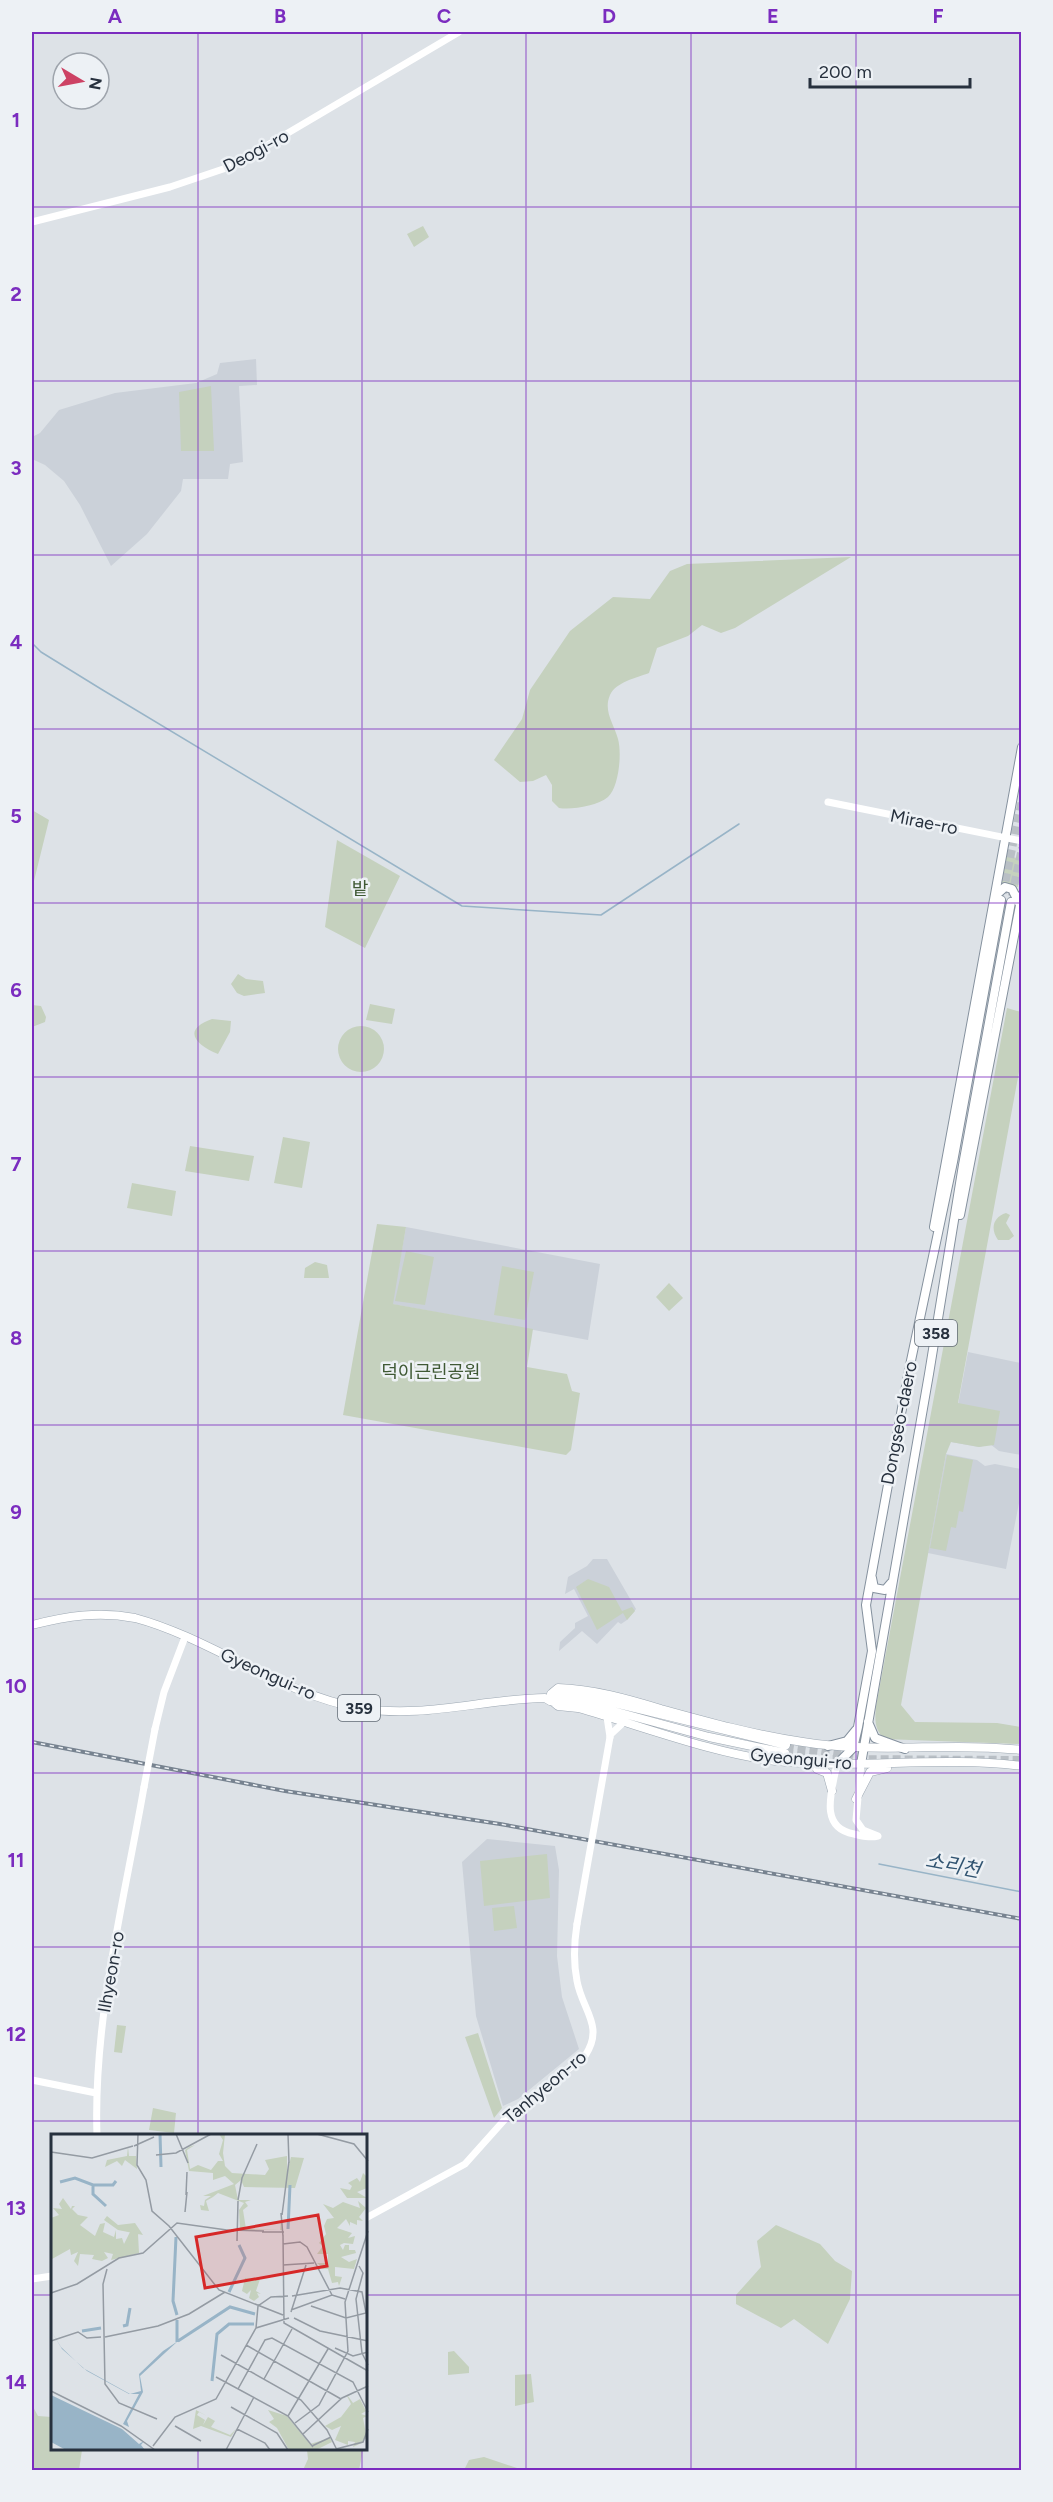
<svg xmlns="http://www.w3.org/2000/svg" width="1053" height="2502" viewBox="0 0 1053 2502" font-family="Figtree,'Noto Sans KR',sans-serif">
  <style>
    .built { fill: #cbd1d9 }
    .green { fill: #c5d1be }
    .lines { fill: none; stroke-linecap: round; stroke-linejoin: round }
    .stream { stroke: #98b4c7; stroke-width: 1.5 }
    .primary-tunnel { stroke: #b9bfc5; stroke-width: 8; stroke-dasharray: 8 4; stroke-linecap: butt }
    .trunk-tunnel { stroke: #b9bfc5; stroke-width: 8; stroke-dasharray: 8 4; stroke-linecap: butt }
    .primary-casing { stroke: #9da8b3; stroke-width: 9 }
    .trunk-casing { stroke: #85919e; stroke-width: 10 }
    .secondary { stroke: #fff; stroke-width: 7 }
    .primary { stroke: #fff; stroke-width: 8 }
    .trunk { stroke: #fff; stroke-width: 8 }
    .rail-casing { stroke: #778390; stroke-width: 4 }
    .rail { stroke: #edf1f5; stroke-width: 1.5; stroke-dasharray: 4.5; stroke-linecap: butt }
    .secondary-bridge { stroke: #fff; stroke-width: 7 }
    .grid { fill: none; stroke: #7b2cbf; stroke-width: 1.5; stroke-opacity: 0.55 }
    .labels { text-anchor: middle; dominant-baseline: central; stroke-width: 5; stroke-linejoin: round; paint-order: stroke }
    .shield { fill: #edf1f5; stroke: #626b75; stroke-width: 1.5 }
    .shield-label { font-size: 16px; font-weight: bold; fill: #27313e }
    .street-label { font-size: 18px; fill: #27313e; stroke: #edf1f5 }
    .park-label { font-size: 18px; fill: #3f5934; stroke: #edf1f5 }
    .water-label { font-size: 20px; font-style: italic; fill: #315471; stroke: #edf1f5 }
    .inset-river { fill: none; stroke: #98b4c7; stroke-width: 3 }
    .inset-road { fill: none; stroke: #949ba3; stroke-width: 1.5 }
    .view { fill: #d62828; fill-opacity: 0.15; stroke: #d62828; stroke-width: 3 }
    .inset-edge { fill: none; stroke: #27313e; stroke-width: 3 }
    .neatline { fill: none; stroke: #7b2cbf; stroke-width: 2 }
    .grid-label { font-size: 20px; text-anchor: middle; font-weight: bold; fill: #7b2cbf }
  </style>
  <rect width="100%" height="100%" fill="#dde2e7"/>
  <path class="built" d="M256,359l1,26 -18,1 4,76 -13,2 -2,15h-45l-2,12 -34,43 -36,32 -31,-61 -16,-24 -19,-16 -13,-6v-22l8,-4 19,-23 56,-17 81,-10 21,-9 3,-11z
    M406,1227l194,37 -12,76 -196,-36z
    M968,1352l53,11v92l-22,-4 -9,-7 -11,3 -28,-5z
    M946,1454l31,6 8,6 10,-2 26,5v24l-15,76 -78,-16z
    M593,1559h14l29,50 -9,11 -6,4 -3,-2 -21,22 -15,-13 -23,20 1,-9 15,-14v-5l13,-7 -14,-27 -9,5 3,-17 19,-11z
    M487,1839l68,7 4,24 -2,86 5,41 17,52 -61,50 -15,7 -27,-90 -14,-154z"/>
  <path class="green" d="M423,226l6,11 -15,10 -7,-13z
    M211,386l3,65h-33l-2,-59z
    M851,557l-116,71 -14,5 -19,-8 -14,11 -31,12 -8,25c-13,5 -33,9 -39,22 -7,16 4,29 8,44 4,14 1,48 -10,58 -11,9 -36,13 -49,11l-7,-7v-16l-6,-10 -13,6 -13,1 -26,-22 28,-41 8,-29 40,-59 43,-34 37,2 20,-28 17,-7z
    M32,810l17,10 -17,69z
    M337,840l63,36 -35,72 -40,-21z
    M1003,855l18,4 -3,28 -12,-3 -9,3z
    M238,974l8,5 17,2 2,12 -21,3 -7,-3 -6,-9z
    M370,1004l25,5 -3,15 -26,-4z
    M32,1005l9,1 5,11 -1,5 -13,5z
    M1007,1008l14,4v49l-63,342 42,8 -6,34 -15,2 -28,-5 -5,12 -45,251 14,17 82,1 24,4v17l-137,-5c-10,-11 -9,-19 -8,-33z
    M212,1019l19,2 -1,11 -12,22c-22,-9 -37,-24 -6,-35z
    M338 1049a23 23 0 1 1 46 0a23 23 0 1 1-46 0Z
    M283,1137l27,5 -8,46 -28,-5z
    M190,1146l64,10 -5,25 -64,-10z
    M132,1183l44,8 -4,25 -45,-8z
    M1006,1213l4,2 -4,8 8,13 -5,4h-11c-8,-11 -5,-23 8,-27z
    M377,1224l29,3 -13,77 140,25 -6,38 40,7 5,17 8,2 -9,57 -5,5 -223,-40z
    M406,1251l28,6 -9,48 -30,-4z
    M315,1262l12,3 2,13h-25l1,-10z
    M502,1266l32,6 -9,48 -31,-5z
    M669,1283l14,15 -14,13 -13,-14z
    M947,1455l26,5 -10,52 -4,-1 -3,17 -5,-1 -5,24 -16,-3z
    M588,1579l21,8 13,24 10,-4 3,4 -8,9 -4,-7 -26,17 -21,-43z
    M547,1854l3,44 -66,8 -4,-45z
    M514,1906l3,22 -23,3 -2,-23z
    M117,2025l9,1 -4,27 -8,-1z
    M478,2033l24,75 -8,10 -29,-81z
    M153,2108l23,5 -2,20 -25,-3z
    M776,2225l44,19 15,17 17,10 -2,28 -22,45 -34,-25 -13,9 -45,-24v-9l25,-28 -4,-26z
    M454,2351l15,16v6l-21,2v-23z
    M531,2374l3,28 -19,4v-31z
    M32,2405l6,11 14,1v33h30l-3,20h-47z
    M307,2450h56l-4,20h-56l5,-11z
    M484,2457l36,12 -56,1 5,-10z"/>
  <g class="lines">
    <path class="stream" d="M32,643l9,9 60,37 361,217 139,9 138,-91
      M879,1864l143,28"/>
    <path class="primary-tunnel" d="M786,1745l51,8 30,1
      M785,1753l47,6 190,1"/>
    <path class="trunk-tunnel" d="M1003,893l19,-93
      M1012,896l10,-48"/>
    <defs>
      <path id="primary" d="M32,1625c35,-9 67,-14 103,-7 75,20 148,77 224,90 64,11 123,-9 186,-10l5,3 34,2 125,34 76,16
        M552,1693l6,-5c35,1 70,11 103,21 47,13 94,26 142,33 73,12 146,0 219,8
        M551,1694l47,5 188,46
        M552,1701l6,5 20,2c61,17 136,46 198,53 82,8 164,-5 246,5
        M813,1763l4,6 10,4 5,18
        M856,1799l14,-27 17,-4"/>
      <path id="trunk" d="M995,896l10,-9 7,2 7,14
        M960,1215l62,-320
        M934,1227l88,-480
        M872,1578l2,10 11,2 6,-7
        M868,1722l7,16 30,11
        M828,1746l19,-5 9,-11
        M837,1764l16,-16 5,-21 14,-76 -6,-46 43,-235 44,-208 48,-262
        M861,1764l68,-390 34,-209 48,-263"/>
    </defs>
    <use href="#primary" class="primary-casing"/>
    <use href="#trunk" class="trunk-casing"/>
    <path class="secondary" d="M32,222l138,-35 62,-21 227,-134
      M828,802l194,39
      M607,1717l3,20
      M155,1729l9,-37 21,-55
      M610,1735l14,-13
      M837,1764c-5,26 -19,64 17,70 8,2 16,4 24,2l-15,-6 -7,-10 5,-56
      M32,2080l64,13
      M97,2136c-4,-117 27,-234 47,-349
      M366,2218l99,-54 42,-47 78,-61c20,-30 -3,-46 -8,-75 -4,-20 -3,-38 0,-57
      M32,2279l20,-3"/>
    <use href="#primary" class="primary"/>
    <use href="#trunk" class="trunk"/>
    <defs>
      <path id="rail" d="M32,1742l253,49 215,33 522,95"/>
    </defs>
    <use href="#rail" class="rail-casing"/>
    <use href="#rail" class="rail"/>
    <path class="secondary-bridge" d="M144,1787l11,-58
      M577,1924l33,-187"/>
  </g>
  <path class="grid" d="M198,32v2104M362,32v2104M526,32v2438M691,32v2438M856,32v2438M32,207h990M32,381h990M32,555h990M32,729h990M32,903h990M32,1077h990M32,1251h990M32,1425h990M32,1599h990M32,1773h990M32,1947h990M32,2121h990M32,2295h20M366,2295h656M198,2450v20M362,2450v20"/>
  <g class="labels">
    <g class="shield">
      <rect x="915" y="1320" width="42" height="26" rx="4.5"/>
      <rect x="338" y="1695" width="42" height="26" rx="4.5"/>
    </g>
    <g class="shield-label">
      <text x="936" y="1333">358</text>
      <text x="359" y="1708">359</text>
    </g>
    <g class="street-label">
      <text transform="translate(256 151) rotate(-28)">Deogi-ro</text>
      <text transform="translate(924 822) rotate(11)">Mirae-ro</text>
      <text transform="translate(899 1423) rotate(-79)">Dongseo-daero</text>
      <text transform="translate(268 1674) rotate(24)">Gyeongui-ro</text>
      <text transform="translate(801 1759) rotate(5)">Gyeongui-ro</text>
      <text transform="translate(111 1972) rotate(-80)">Ilhyeon-ro</text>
      <text transform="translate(545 2087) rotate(-40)">Tanhyeon-ro</text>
    </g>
    <g class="park-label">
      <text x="360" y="889">밭</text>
      <text x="431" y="1372">덕이근린공원</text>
    </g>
    <g class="water-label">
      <text transform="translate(953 1865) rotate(11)">소리천</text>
    </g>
  </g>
  <g transform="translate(51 2134)">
    <rect width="316" height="316" fill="#dde2e7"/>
    <path d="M168,0h6l-2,19 2,13 7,7 33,2 4,-6 -4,-9 22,-4v17l4,-16 13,1 -9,30 -51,-1 -3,-7 -6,5 3,15h13l-6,2 3,4 -5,4 3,19 34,1 1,-10 1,10h-42l-1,-20 5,-7 -26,-10 -5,4 -7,4 3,10 -8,-1 -1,-5 4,1 1,-6 6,-4h-8l31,-12 -9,-8 -12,4v-7l-24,-2 -4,-21 4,-3 6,-2 -8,5 3,19 8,-4 13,5 7,-9h5l-4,-7 4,-14zM77,13l1,9h7l1,13 -12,-9 -3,6 -5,-5 -12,6 2,-7 20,-4zM312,39l4,4v11l-10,4 10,6h-20l-7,-10 10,2 2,-4 -4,-3 9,-5 3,4zM12,64l8,11 1,-3h3l-3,3 6,6 10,2 -8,8 15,11 5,-12 5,-1 -2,9 11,5 2,-7v9l6,-1 2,6 6,-12 8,2 1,19 -28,7 2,-6 -9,-2 4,6 -6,3 -10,-2 2,-4 -14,-1 -2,12 -4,-5 4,-9 -7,3 -1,-6 -18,10 -1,-41 8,-3 -6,-7 9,1 -3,-5zM307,67l8,7 -7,9 4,4 -6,-1v5l-7,-3v4l-4,-7 -9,9 15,5 -4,5 7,-2 -2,8 -9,-1 -4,2 3,5 2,-5h4v5h6l1,3 -15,4 8,5 8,-3 -3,10 -19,-2v9l7,1 -3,9 -1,-4 -6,1 -4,-14h-8l3,-1 -6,-5h11v-9h-11l6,-8 -4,-3 7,-9 -2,-8 3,-7 7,-1 -11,-14 10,4 10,-6 17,6zM56,82l11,9 17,-2 8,12 -25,-5 -14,-10zM194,144l15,1 -4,12 5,3 -4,-1 2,4 -5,4 -5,-3 2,-8 -4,4 -5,-3zM303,259l-6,3 5,7 7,-4 6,12 -5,3 6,2 -4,2 4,21h-4l1,3 -11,5 2,-5 -7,-1v4l-13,-5 6,-14 -9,4 -7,-4 16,-9 10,-13 -4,-8zM145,276l11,6 -8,-4 -2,3 8,5 -2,5 5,-8 7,4 -4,6 19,8 6,-6 -5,8 -30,-11 -8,3zM217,276l19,6 23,28 20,-6 2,4 -16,8h-27l-12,-22 -8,-6 5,-3z" fill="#c5d1be"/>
    <path d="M0,197l10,16 22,21 47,26 11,-3 -2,-17 24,-23 15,-10 -38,35 3,16 -16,29 2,6 -6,-3 16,-30h-10l-42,-23 -25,-22zM0,261l71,34 17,15 5,-3 -3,4 4,5h-79l-15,-8z" fill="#98b4c7"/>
    <path class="inset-river" d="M109,0l1,33M9,48l15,-4 18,7h20l3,-4M42,51v9l13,12M237,95l2,-44M125,103l-3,64 4,14M178,158l16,-34 -6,-13M72,192l4,-1 3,-17M31,197l19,-3M127,207l52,-34 25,7M126,208v-22M161,247l5,-47 12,-10h25"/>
    <path class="inset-road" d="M87,0l-1,31 9,15 6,31 17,15 50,64 64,25M125,0l12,29M237,0l1,29M266,0l37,10 14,17M83,12l20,-9M0,18l41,6 41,-12M105,21l20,-2 35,-19M135,61l1,-23M187,66l4,-22 15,-34M134,78l2,-20M230,79l2,23M231,81l7,-54M180,96l33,1M211,98h22M232,101l1,88 84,48M186,107l1,-40M232,110l17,-2 7,5 25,48M232,131l31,-2M308,132l4,7 -7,26 6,54 6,12M56,135l-4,15 2,100 14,19 38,16M0,159l26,-9 42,-26 24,-5 34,-30 57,8M241,162l48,-8 22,4 4,21 -20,5 -35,-12M240,176l41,-15 13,4M240,178l15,-47M243,184l26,13 48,10M205,194l2,-22 13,-9 17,-1M54,203l53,-11 31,-12 36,-22M0,207l27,-9 9,6 14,-1M195,211l95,54M284,214l18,8 15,-4M170,221l80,45 26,30 10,20M165,243l72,39 25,31M213,245l28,-50M187,255l27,-49 7,-2 81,44 15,30M0,257l70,35 34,24M180,273l46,26 11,17M237,282l40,-67M244,289l24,-18 29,-54 -3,-49 23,-71M124,292l26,15M186,295l28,14 5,7M252,300l39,-36 26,-12M102,312l22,-29 41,-18 40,-71 33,-10M261,312l19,-9M175,316l28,-53M281,316l31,-8 5,-13"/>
    <path class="view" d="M267,81l9,51 -122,22 -9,-51z"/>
    <rect width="316" height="316" class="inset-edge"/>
  </g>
  <rect width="1053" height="2502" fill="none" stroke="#edf1f5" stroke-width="66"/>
  <g transform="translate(81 81) rotate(100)"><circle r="28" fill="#edf1f5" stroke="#9ea4ac" stroke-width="1.5"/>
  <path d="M0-4.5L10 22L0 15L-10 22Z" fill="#cd4264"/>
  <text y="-9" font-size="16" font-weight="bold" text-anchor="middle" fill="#27313e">N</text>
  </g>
  <path d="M810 78v9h160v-9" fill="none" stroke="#27313e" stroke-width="3"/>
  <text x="819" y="78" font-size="18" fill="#27313e" stroke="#edf1f5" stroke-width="4.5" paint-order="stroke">200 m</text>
  <rect x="33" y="33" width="987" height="2436" class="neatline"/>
  <g class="grid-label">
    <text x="115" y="23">A</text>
    <text x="280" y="23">B</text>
    <text x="444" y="23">C</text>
    <text x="609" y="23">D</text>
    <text x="773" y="23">E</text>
    <text x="938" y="23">F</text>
    <text x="16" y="127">1</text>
    <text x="16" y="301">2</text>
    <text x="16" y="475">3</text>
    <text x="16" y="649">4</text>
    <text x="16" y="823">5</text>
    <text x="16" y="997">6</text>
    <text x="16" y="1171">7</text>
    <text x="16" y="1345">8</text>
    <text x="16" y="1519">9</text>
    <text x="16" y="1693">10</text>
    <text x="16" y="1867">11</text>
    <text x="16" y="2041">12</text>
    <text x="16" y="2215">13</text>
    <text x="16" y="2389">14</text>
  </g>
</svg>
